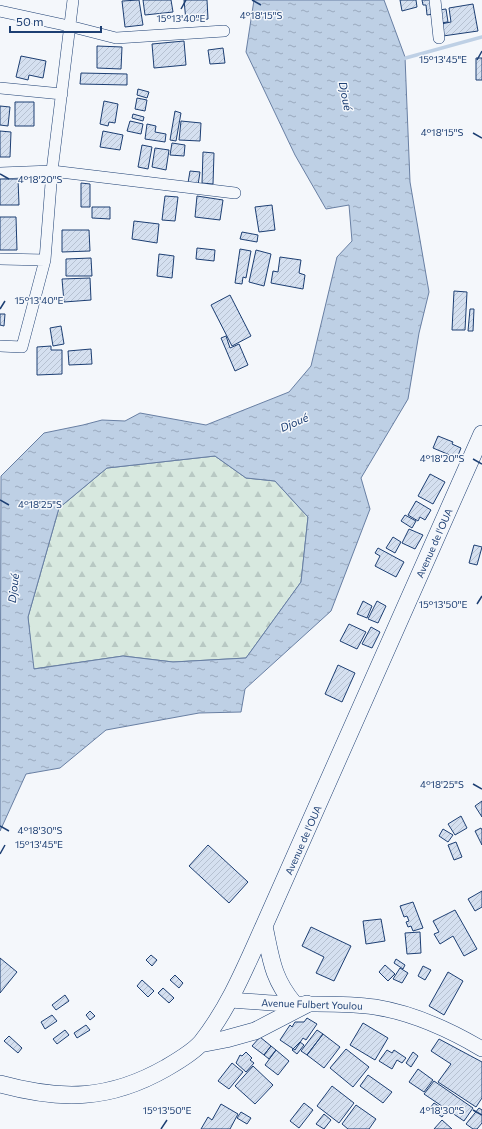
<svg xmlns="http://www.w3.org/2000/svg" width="482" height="1129" viewBox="0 0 482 1129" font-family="Commissioner,sans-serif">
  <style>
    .forest { fill: url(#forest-firs); stroke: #687fa3 }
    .water { fill: url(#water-ripples); stroke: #687fa3; fill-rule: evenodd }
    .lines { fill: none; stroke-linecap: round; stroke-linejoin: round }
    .stream { stroke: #bed0e5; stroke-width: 3.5 }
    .building { fill: url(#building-hatch); stroke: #1d3f73 }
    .street-casing { stroke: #1d3f73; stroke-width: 12 }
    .secondary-casing { stroke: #1d3f73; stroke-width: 16 }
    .primary-casing { stroke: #1d3f73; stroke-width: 18 }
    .street { stroke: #f4f7fb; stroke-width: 11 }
    .secondary { stroke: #f4f7fb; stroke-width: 15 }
    .primary { stroke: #f4f7fb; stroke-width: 17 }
    .ticks { fill: none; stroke: #1d3f73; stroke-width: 1.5 }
    .labels { text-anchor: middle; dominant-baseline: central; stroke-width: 3; stroke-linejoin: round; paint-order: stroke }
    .street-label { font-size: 10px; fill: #1d3f73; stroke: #f4f7fb }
    .water-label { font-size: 11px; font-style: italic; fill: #1d3f73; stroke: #f4f7fb }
    .ticks-label { font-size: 10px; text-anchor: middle; fill: #1d3f73; stroke: #f4f7fb; stroke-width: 3; stroke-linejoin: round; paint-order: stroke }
  </style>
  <defs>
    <pattern id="forest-firs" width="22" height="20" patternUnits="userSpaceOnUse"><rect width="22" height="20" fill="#d7e8df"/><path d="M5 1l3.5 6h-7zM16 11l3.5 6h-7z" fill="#b8c8c3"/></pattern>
    <pattern id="water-ripples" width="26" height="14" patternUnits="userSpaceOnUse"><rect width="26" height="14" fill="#bed0e5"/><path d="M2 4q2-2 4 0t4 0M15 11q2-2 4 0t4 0" fill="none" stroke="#9aaabe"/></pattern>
    <pattern id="building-hatch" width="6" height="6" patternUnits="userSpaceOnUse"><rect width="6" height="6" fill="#d5e0f0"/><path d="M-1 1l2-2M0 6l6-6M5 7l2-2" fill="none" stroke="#b6c1d1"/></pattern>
  </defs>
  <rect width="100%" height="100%" fill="#f4f7fb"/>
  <path class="forest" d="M215,456l31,22 29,3 33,36 -7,65 -55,76 -73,4 -50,-6 -90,13 -5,-52 31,-109 48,-40z"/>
  <path class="water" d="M254,0h130l21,57 5,125 19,110 -10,41 -11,66 -47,79 9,31 -39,102 -86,78 -4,23 -42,1 -93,17 -46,38 -34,6 -26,57 1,-355 43,-43 39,-8 19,-5 23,1 15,-8 66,12 83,-33 22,-26 26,-109 15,-16 -3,-36 -23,4 -31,-54 -49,-103zM215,456l31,22 29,3 33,36 -7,65 -55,76 -73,4 -50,-6 -89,13 -6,-52 31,-109 48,-40z"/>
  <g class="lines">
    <path class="stream" d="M402,59l80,-22"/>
  </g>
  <path class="building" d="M139,0l4,25 -18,2 -3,-26z
    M143,0h28l2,12 -28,3z
    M184,0h23l1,19 -22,2z
    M400,0h16l1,7 -15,4z
    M422,0h10l2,14 -7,1 -1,-10h-3z
    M473,4l5,27 -35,5 -2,-12 10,-2 -2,-14z
    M446,9l2,13 -8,1 -1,-13z
    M184,41l2,24 -32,3 -2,-24z
    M97,46l25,1 -1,22 -24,-1z
    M223,48l2,15 -15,1 -2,-14z
    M21,56l25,5 -3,17 -14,-3 -1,5 -12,-3z
    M476,58h6v22h-6z
    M81,73l46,1v11l-47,-1z
    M138,89l11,3 -2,6 -10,-3z
    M137,98l10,2 -2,11 -10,-2z
    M104,101l14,3 -3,19 -6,-1 -1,4 -8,-2z
    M15,102h19v24h-19z
    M0,106l10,1 -2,19 -8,-1z
    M175,111l6,2 -5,28 -6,-1z
    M133,114l11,3 -1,4 -11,-3z
    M130,121l13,3 -2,10 -14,-3z
    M181,121l20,2 -1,18 -21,-1z
    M147,124l9,2 -1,6 11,2 -1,8 -20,-3z
    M0,131l11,1 -1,25h-10z
    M103,131l20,4 -3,15 -20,-3z
    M172,143l13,2 -1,11 -14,-1z
    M142,145l10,2 -4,22 -10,-2z
    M155,148l14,2 -3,20 -14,-3z
    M203,152l11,1 -1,31 -11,-1z
    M190,171l10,1 -2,13 -10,-2z
    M0,179h18l1,26h-19z
    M81,183l9,1v23h-9z
    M165,196l13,1 -3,24 -13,-1z
    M197,196l26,4 -3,20 -25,-3z
    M272,205l3,25 -16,2 -4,-25z
    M92,207h18v12l-18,-1z
    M0,217h16l1,33h-17z
    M134,221l25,3 -2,19 -25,-4z
    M62,230h27l1,21 -28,1z
    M242,232l16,3 -1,7 -17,-3z
    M197,248l18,2 -1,11 -18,-2z
    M240,249l11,2 -5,27 -3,-1 -1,7 -7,-1z
    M256,250l15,4 -7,32 -15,-4z
    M159,254l15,2 -2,22 -15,-2z
    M280,257l21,3 -2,13 6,2 -2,14 -32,-6 2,-12 5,1z
    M91,258l1,18h-26v-17z
    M90,278l1,22 -27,2 -2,-23z
    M454,291l13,1 -2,38h-13z
    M230,295l21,41 -19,10 -21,-41z
    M470,309h4l-1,22h-5z
    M0,314h5l-1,12 -4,-1z
    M61,326l3,18 -11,2 -3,-18z
    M226,336l4,12 9,-4 9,21 -13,6 -14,-33z
    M51,346v4h11v24l-25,1v-28z
    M91,349l1,15 -23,1 -1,-14z
    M438,436l15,6 -1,2 9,4 -4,10 -24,-10z
    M430,474l15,8 -12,22 -15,-8z
    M416,501l15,9 -6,10 -5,-3 -2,4 -10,-6z
    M405,515l11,6 -4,7 -11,-7z
    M409,529l14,6 -8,14 -13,-6z
    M393,537l8,5 -6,11 -9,-5z
    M474,545l8,2 -5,18 -8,-2z
    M378,548l26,14 -8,15 -21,-11 5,-10 -5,-3z
    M363,601l9,5 -5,12 -10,-4z
    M377,601l9,5 -8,17 -10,-4z
    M349,624l17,8 -9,17 -17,-8z
    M371,627l9,5 -8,16 -10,-4z
    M338,665l17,8 -13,29 -17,-8z
    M482,801v16l-7,-11z
    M461,816l6,12 -12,7 -7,-11z
    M481,828l1,2v15l-7,-14z
    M443,829l10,6 -5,7 -9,-6z
    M456,842l6,15 -8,3 -6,-15z
    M208,845l40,37 -19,21 -40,-37z
    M482,891v16l-7,4 -7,-12z
    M413,902l10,26 -10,3 -2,-5 -3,1 -2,-5 3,-1 -2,-5 -3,1 -4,-11z
    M455,910l22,39 -13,7 -11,-20 -13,8 -6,-10 5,-2 -6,-11z
    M381,919l4,22 -19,3 -3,-23z
    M311,927l40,19 -17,35 -18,-8 8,-16 -22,-11z
    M420,932l1,21 -14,1 -2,-21z
    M151,955l6,5 -5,6 -6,-6z
    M0,958l17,14 -17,21z
    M396,959l9,6 -2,4 -9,-6z
    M385,965l10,9 -7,7 -9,-9z
    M423,966l8,4 -6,10 -7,-4z
    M400,968l8,5 -6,10 -9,-4z
    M448,972l15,9 -19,34 -15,-9z
    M175,975l8,8 -4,5 -9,-8z
    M142,980l12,11 -6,6 -11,-11z
    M163,988l11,10 -5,5 -11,-10z
    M65,995l4,6 -13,9 -4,-5z
    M90,1011l5,5 -5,4 -4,-5z
    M52,1015l5,6 -12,8 -4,-7z
    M307,1018l10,6 -11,16 -3,-2 -8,12 -15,-10 10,-15 2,2 3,-5h9z
    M363,1023l25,15 -13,22 -25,-15z
    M86,1025l4,5 -13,8 -3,-5z
    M65,1030l4,5 -12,9 -4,-5z
    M317,1030l6,4 -16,21 -6,-4z
    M323,1034l17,13 -16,21 -17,-13z
    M9,1036l13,12 -4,5 -14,-12z
    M260,1037l11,9 -7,9 -12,-9z
    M439,1039l43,23v36l-6,9 -38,-25 13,-18 -20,-13z
    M300,1042l4,3 -7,9 -5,-4z
    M271,1046l5,4 -7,9 -5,-4z
    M346,1049l23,18 -16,20 -23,-19z
    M276,1050l13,11 -11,14 -13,-10z
    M387,1050l5,3 2,-3 12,8 -4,5 -5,-3 -5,9 -13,-8z
    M246,1052l6,6 -2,2 4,3 -8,9 -10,-9 4,-8 2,1z
    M413,1052l5,4 -7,11 -5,-4z
    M232,1063l11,9 -14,17 -11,-8z
    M253,1066l20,19 -18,19 -20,-18z
    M418,1069l15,11 -9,12 -15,-10z
    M368,1075l24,17 -9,11 -23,-17z
    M434,1081l39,27 -9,13 -40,-27z
    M332,1086l22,17 -15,20 -22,-17z
    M304,1103l9,7 -14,18 -9,-7z
    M434,1103l12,8 -4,6 -12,-9z
    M221,1104l17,10 -8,15h-29l7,-12 4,3z
    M356,1105l20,14 -7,10h-21l-6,-5z
    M479,1108l3,2v13l-5,6h-4l-7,-5z
    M241,1112l10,6 -4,6 -10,-6z
    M324,1114l7,6 -7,9 -8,-5z
    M442,1120l10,9h-18z"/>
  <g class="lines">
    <defs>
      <path id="street" d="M435,0l4,38
        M0,11l69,15 47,12 108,-7
        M0,88l62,6
        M0,173l52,-2 183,22
        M0,259l45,1
        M0,346l22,1 23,-87 7,-89 21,-171"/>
      <path id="secondary" d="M229,1000c22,1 45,4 67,4 26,0 53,-1 79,3 37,6 75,23 107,42"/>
      <path id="primary" d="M264,926c7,32 8,52 30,78
        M200,1044l26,-5 29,-8 52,-27
        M0,1084c62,17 110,16 166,-16 12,-7 26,-15 35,-25 28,-35 45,-77 63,-117l218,-492"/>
    </defs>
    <use href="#street" class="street-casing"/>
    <use href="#secondary" class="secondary-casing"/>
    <use href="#primary" class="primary-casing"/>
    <use href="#street" class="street"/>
    <use href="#secondary" class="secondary"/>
    <use href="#primary" class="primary"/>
  </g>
  <path class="ticks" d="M252,0l9,5M181,9l5,-9M477,60l5,-9M473,133l9,5M0,174l9,5M0,309l5,-8M473,459l9,5M0,500l9,5M477,604l5,-8M473,784l9,5M0,826l9,5M0,854l5,-9M473,1110l9,5M161,1129l6,-9"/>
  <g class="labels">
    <g class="street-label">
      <text transform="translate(434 543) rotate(-66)">Avenue de l'OUA</text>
      <text transform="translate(303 840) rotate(-66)">Avenue de l'OUA</text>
      <text transform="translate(312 1004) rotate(2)">Avenue Fulbert Youlou</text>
    </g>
    <g class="water-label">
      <text transform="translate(346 96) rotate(79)">Djoué</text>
      <text transform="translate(294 422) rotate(-23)">Djoué</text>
      <text transform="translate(13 588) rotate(-83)">Djoué</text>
    </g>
  </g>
  <g class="ticks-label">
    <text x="261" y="19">4°18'15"S</text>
    <text x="181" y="22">15°13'40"E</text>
    <text x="443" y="63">15°13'45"E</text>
    <text x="442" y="136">4°18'15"S</text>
    <text x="40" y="183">4°18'20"S</text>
    <text x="39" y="304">15°13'40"E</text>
    <text x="442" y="462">4°18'20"S</text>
    <text x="40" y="508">4°18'25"S</text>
    <text x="443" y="608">15°13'50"E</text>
    <text x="442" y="788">4°18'25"S</text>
    <text x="40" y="834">4°18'30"S</text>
    <text x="39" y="848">15°13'45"E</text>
    <text x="442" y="1114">4°18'30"S</text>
    <text x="167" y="1114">15°13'50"E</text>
  </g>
  <path d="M10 26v6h91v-6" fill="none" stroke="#1d3f73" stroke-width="2"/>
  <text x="16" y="26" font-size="12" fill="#1d3f73" stroke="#f4f7fb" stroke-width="3" paint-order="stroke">50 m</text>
</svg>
